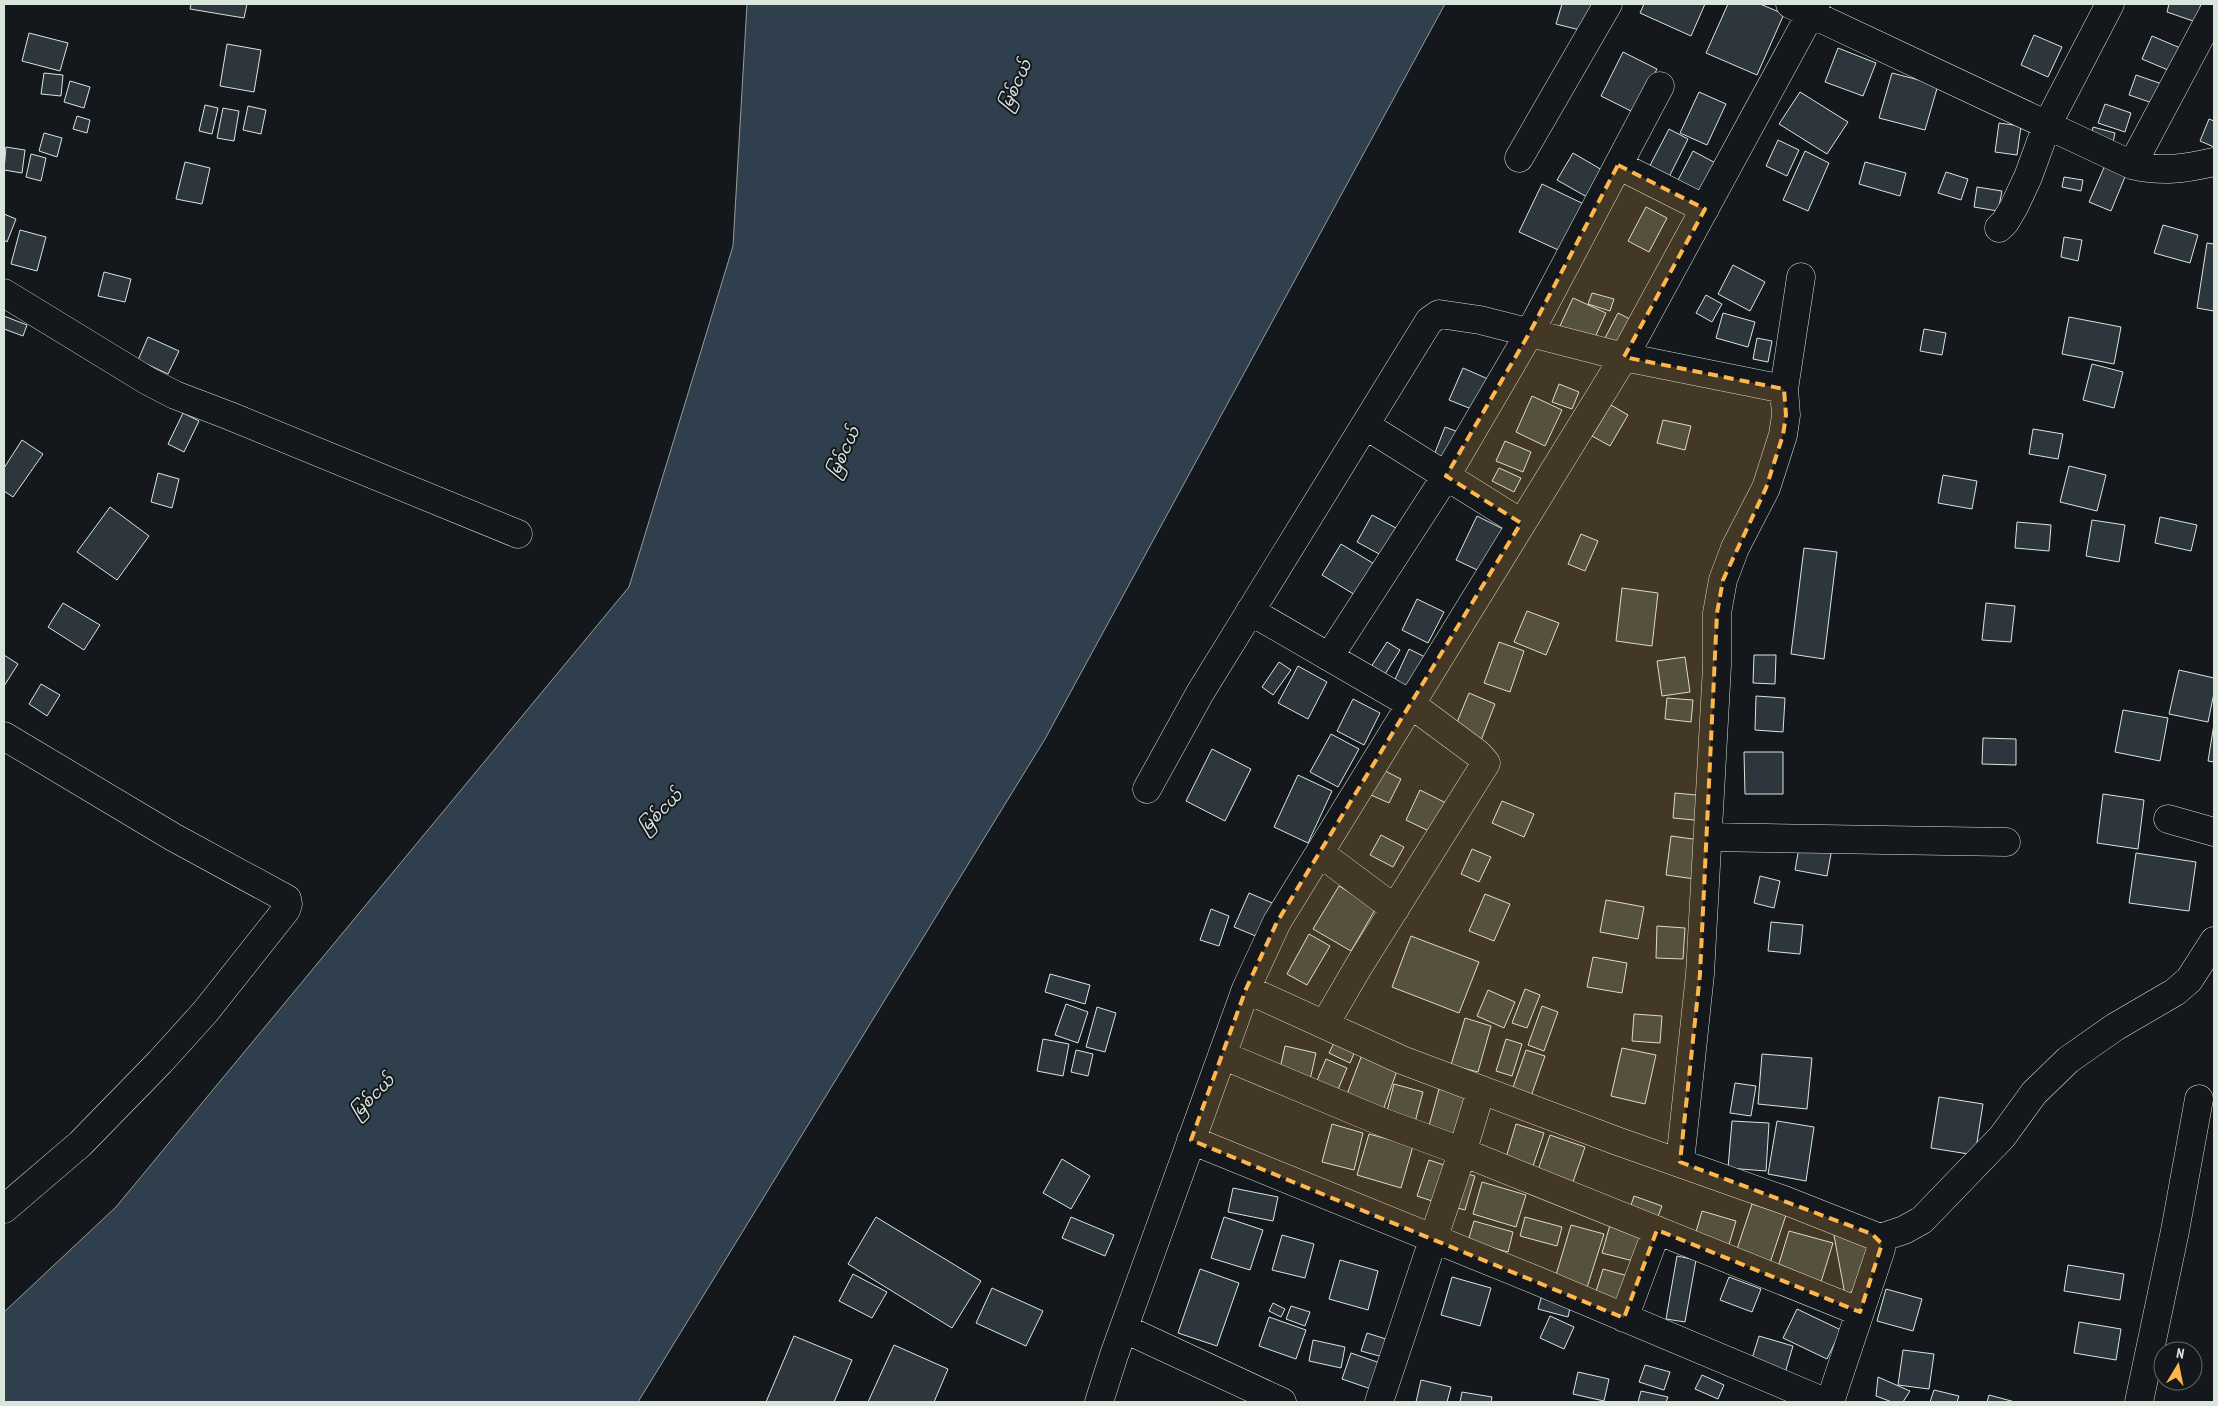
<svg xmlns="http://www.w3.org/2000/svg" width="2218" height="1406" viewBox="0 0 2218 1406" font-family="'PT Sans Narrow','Noto Sans Myanmar',sans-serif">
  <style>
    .water { fill: #2f3f4d; stroke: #939e99 }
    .building { fill: #2c363c; stroke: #d8e6dc }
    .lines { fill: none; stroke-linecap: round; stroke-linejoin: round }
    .minor-casing { stroke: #d8e6dc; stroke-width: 29 }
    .minor { stroke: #14181c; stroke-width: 28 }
    .marked { fill: #ffb74d; fill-opacity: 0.2; stroke: #ffb74d; stroke-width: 4; stroke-dasharray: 10 6; stroke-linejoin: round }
    .labels { text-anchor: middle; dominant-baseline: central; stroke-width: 4; stroke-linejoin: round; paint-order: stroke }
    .water-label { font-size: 16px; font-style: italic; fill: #d8e6dc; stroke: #14181c }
  </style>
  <rect width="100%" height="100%" fill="#14181c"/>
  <path class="water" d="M747,4h698l-400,735 -407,663h-634v-90l112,-105 513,-620 104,-341z"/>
  <path class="building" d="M191,4h56l-3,14 -54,-9z
    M1562,4h30l-8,27 -28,-7z
    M1644,4h61l-14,32 -51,-23z
    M1728,4h32l24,10 -27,61 -51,-22z
    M2169,4h32l-5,18 -29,-10z
    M29,33l39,10 -8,28 -38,-10z
    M2034,35l28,12 -14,30 -27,-12z
    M2152,36l33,14 -10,23 -33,-14z
    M227,44l34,6 -7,42 -34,-6z
    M1838,48l38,15 -13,33 -38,-14z
    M1623,52l34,17 -22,44 -34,-17z
    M44,73l19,2 -2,21 -20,-2z
    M1892,73l46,12 -13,45 -46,-12z
    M2136,75l32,11 -7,20 -32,-11z
    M70,81l20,6 -6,21 -20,-6z
    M1699,92l27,12 -19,41 -27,-12z
    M1800,92l48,30 -21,32 -48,-30z
    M2105,104l26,9 -6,19 -27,-9z
    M205,105l13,3 -6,26 -13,-3z
    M248,106l18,4 -5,24 -18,-4z
    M223,108l16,3 -5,30 -17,-3z
    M77,116l13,4 -3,13 -14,-4z
    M2209,119l5,2v26l-14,-6z
    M1999,123l22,3 -4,29 -22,-3z
    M2093,127l22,6 -3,14 -22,-6z
    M1669,129l19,10 -23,46 -20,-10z
    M44,133l18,5 -5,19 -18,-6z
    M1778,140l21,10 -12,26 -21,-10z
    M6,147l19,3 -3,23 -18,-3z
    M1693,151l30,16 -20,37 -29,-16z
    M1805,151l24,12 -21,48 -25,-11z
    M1573,153l36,21 -15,27 -37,-21z
    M31,154l15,4 -5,23 -15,-4z
    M185,162l25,6 -8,36 -26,-5z
    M1865,162l41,11 -6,23 -41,-12z
    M2106,163l21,9 -16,39 -22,-9z
    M1946,172l22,7 -7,21 -23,-7z
    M2064,177l19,3 -2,11 -19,-4z
    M1542,184l48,23 -23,47 -48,-22z
    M1977,187l25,4 -4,20 -24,-4z
    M1646,207l21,11 -18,34 -21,-11z
    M4,214l12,5 -9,23 -3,-2z
    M2163,225l35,10 -8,28 -36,-10z
    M20,230l26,7 -9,34 -26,-7z
    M2064,237l18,3 -4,21 -17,-4z
    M2207,243l7,1v67l-17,-3z
    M1733,265l32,17 -15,29 -32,-17z
    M104,272l27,7 -6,23 -27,-6z
    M1592,293l22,6 -4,12 -22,-7z
    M1706,295l16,9 -10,18 -16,-9z
    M1573,298l33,15 -15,33 -33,-16z
    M1618,313l20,10 -13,27 -21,-10z
    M1723,313l32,9 -7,25 -32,-9z
    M4,316l23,9 -4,11 -19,-7z
    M2069,317l52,10 -7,37 -52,-10z
    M1924,329l22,4 -4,22 -22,-4z
    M148,337l31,14 -11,23 -30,-14z
    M1757,338l15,3 -4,21 -15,-3z
    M2092,364l31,8 -9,36 -31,-8z
    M1463,368l25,11 -14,31 -25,-10z
    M1559,384l20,8 -7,17 -20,-7z
    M1532,396l30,14 -17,36 -29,-14z
    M1611,405l17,10 -18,31 -18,-10z
    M183,413l16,8 -15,31 -16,-8z
    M1663,420l28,6 -6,24 -28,-7z
    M1445,427l16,6 -12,28 -15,-6z
    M2033,429l30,5 -5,25 -29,-5z
    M22,440l21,14 -30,43 -9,-6v-23z
    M1505,441l26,11 -8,20 -27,-11z
    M2069,466l37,9 -9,36 -37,-9z
    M1499,468l22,10 -7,14 -22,-11z
    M158,473l21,6 -7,29 -21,-6z
    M1943,475l34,6 -5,28 -34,-6z
    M110,507l39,29 -32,44 -40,-28z
    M1372,515l24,13 -15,27 -24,-13z
    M1477,516l32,16 -21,43 -32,-15z
    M2160,517l37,8 -6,26 -36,-8z
    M2092,520l33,5 -6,37 -33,-6z
    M2017,522l34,3 -2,26 -34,-3z
    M1581,534l17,7 -13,30 -17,-7z
    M1341,544l35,21 -19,31 -35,-21z
    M1804,548l33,4 -13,107 -33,-5z
    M1622,588l36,5 -6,53 -36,-5z
    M1417,599l27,13 -16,31 -26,-13z
    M63,603l37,22 -16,25 -36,-23z
    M1986,603l29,3 -4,36 -29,-2z
    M1527,611l32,12 -13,32 -32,-13z
    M1387,642l13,8 -18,29 -13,-9z
    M1499,642l25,9 -14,41 -26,-9z
    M1409,649l16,8 -17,37 -16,-8z
    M4,655l14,9 -14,22z
    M1754,655h22l-1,29 -22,-1z
    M1685,657l5,35 -28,4 -5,-35z
    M1279,662l12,8 -18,25 -11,-8z
    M1298,666l29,16 -19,37 -30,-16z
    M2179,670l35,8v15l-6,29 -39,-8z
    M41,684l19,11 -13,21 -18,-12z
    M1469,693l26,11 -15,39 -27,-11z
    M1756,696l29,2 -2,34 -28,-2z
    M1667,698l26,2 -2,22 -26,-3z
    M1353,699l27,14 -16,32 -27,-14z
    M2123,710l45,8 -8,43 -45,-9z
    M2214,724v38l-6,-1z
    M1331,734l28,15 -21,38 -28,-15z
    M1983,738l33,1v26l-34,-1z
    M1212,749l39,20 -26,52 -39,-20z
    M1744,752h39v42h-38z
    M1383,770l18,9 -12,24 -18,-8z
    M1298,775l34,16 -24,52 -34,-16z
    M1420,790l28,14 -15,29 -27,-13z
    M1675,793l32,3 -2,25 -32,-3z
    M2103,794l41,6 -6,49 -41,-6z
    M1502,801l32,13 -10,23 -32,-14z
    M1381,835l23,12 -11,20 -23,-12z
    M1671,836l29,4 -5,39 -29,-4z
    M1800,842l32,6 -5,28 -32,-6z
    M1472,849l19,8 -12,25 -18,-8z
    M2136,853l60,9 -7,49 -60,-8z
    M1760,876l20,5 -6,27 -20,-5z
    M1339,886l37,22 -25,43 -38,-22z
    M1249,893l28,12 -14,34 -29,-12z
    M1485,894l25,10 -16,37 -25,-10z
    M1606,900l38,7 -6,32 -38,-7z
    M1211,909l18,7 -10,30 -19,-6z
    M1771,922l32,3 -3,29 -32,-3z
    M1657,926l28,2 -2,31 -27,-1z
    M1309,934l21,12 -23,39 -20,-11z
    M1411,936l68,26 -20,51 -67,-26z
    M1593,957l34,6 -5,30 -35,-6z
    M1050,974l40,11 -5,19 -40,-12z
    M1525,989l15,6 -13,33 -15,-5z
    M1488,990l27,12 -11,26 -27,-12z
    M1066,1004l22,8 -10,31 -23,-8z
    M1542,1006l16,6 -14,39 -16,-6z
    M1097,1007l19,6 -11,39 -19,-5z
    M1634,1014l28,2 -2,27 -28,-2z
    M1465,1018l26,8 -13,46 -27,-7z
    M1338,1035l20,9 -8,19 -21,-10z
    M1043,1039l26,5 -6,32 -26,-5z
    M1506,1039l16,5 -10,32 -16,-5z
    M1285,1046l31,7 -6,27 -31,-7z
    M1622,1048l34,7 -11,49 -34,-8z
    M1076,1050l17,4 -5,22 -17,-4z
    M1526,1050l19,6 -17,49 -19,-6z
    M1363,1052l36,13 -18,51 -37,-14z
    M1762,1054l50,4 -5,51 -49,-5z
    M1326,1059l21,9 -10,24 -21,-9z
    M1735,1083l21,3 -5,30 -21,-3z
    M1394,1084l29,8 -8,30 -29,-7z
    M1439,1089l30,8 -12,44 -30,-8z
    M1939,1097l44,7 -8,51 -44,-7z
    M1732,1121l37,2 -3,48 -38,-3z
    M1777,1121l37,6 -8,54 -38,-7z
    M1332,1124l31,9 -9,37 -32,-8z
    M1516,1124l28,9 -12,36 -27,-8z
    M1369,1134l44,12 -12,42 -44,-13z
    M1550,1135l35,12 -14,41 -35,-12z
    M1062,1159l28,17 -19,33 -28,-16z
    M1429,1160l18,6 -12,36 -18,-6z
    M1459,1172l16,4 -10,34 -15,-4z
    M1482,1182l44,13 -10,32 -43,-13z
    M1233,1188l45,9 -5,24 -45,-9z
    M1634,1196l28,10 -7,18 -27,-10z
    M1752,1204l34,11 -17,51 -34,-11z
    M1702,1211l34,10 -8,27 -34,-9z
    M876,1217l105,64 -29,47 -104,-64z
    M1071,1217l43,18 -9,21 -43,-18z
    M1224,1217l39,13 -13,40 -39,-12z
    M1525,1217l37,10 -5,19 -37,-10z
    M1474,1221l39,11 -5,20 -40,-11z
    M1571,1225l33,9 -19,60 -32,-9z
    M1610,1225l39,10 -8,28 -39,-10z
    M1833,1230l36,12 1,22 -24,36z
    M1789,1231l44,12 -12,39 -44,-12z
    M1282,1235l32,9 -9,34 -33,-8z
    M1677,1256l19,4 -11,62 -19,-3z
    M1340,1260l38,11 -10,39 -39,-11z
    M2068,1265l56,9 -4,26 -56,-9z
    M1200,1269l39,14 -22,63 -39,-13z
    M1603,1269l25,7 -10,32 -25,-7z
    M853,1274l34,18 -15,26 -33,-17z
    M1452,1277l39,11 -11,38 -39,-11z
    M1729,1277l32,12 -9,23 -32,-12z
    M992,1288l51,23 -17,35 -50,-23z
    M1886,1289l36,10 -9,32 -36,-10z
    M1543,1291l29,8 -4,18 -30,-8z
    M1273,1303l12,6 -4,8 -12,-6z
    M1291,1306l19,6 -5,14 -19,-7z
    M1797,1309l44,21 -14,29 -44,-21z
    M1550,1316l24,11 -10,22 -24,-11z
    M1269,1317l37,13 -10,29 -37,-13z
    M2079,1322l42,7 -5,31 -42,-7z
    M1367,1333l22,7 -6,17 -22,-6z
    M794,1336l58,24 -18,42h-68z
    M1759,1336l34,10 -8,27 -34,-11z
    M1313,1340l32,7 -4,21 -32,-7z
    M894,1345l54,24 -14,33h-66z
    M1903,1350l31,4 -5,35 -31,-4z
    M1351,1353l32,11 -9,26 -32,-11z
    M1645,1365l25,7 -6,18 -25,-8z
    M1578,1372l31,7 -5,22 -31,-7z
    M1702,1375l22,10 -6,14 -23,-10z
    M1878,1377l32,14 -7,11h-11l-16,-6z
    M1421,1380l30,7 -4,15h-31z
    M1934,1390l25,6 -2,6h-27z
    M1641,1391l27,6 -2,5h-28z
    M1462,1392l30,5 -1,5h-31z
    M1989,1395l26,7h-28z"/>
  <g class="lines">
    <defs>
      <path id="minor" d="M1790,4l342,161c31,7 51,4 82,-3
        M1816,4l-192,353 -347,565 -31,67 156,71 215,81 167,59 96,38 1,11 -51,153
        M1519,158l89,-154
        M1618,165l87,44
        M2132,165l82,-154
        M1999,228l6,-6 9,-15 14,-30 19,-52 63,-121
        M4,293l144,88 27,14 55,21 288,118
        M1365,425l156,98
        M1250,611l162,94 66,49 8,9 -126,201 -35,60
        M1329,657l117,-181 84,-144 130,-246
        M4,736l169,101 114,62 1,5 -2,6 -80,101 -46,51 -80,82 -76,65
        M1147,789l53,-96 229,-372 10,-7 41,6 144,37 160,32 17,-112
        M2168,819l46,13
        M1708,837l298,5
        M1320,853l75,56
        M1222,1055l160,67 68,25 410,165
        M1191,1140l347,141 287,121
        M1680,1162l20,-188 17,-308v-53l6,-33 12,-32 31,-60 17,-53 3,-20 -2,-26
        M1880,1238l24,-8 18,-10 80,-83 32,-44 34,-33 47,-33 60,-35 14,-12 25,-39
        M1624,1318l33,-88
        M1125,1329l157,73
        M1099,1402l15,-47 132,-366
        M1379,1402l83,-249 19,-63
        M2139,1402l36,-171 24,-132"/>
    </defs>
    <use href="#minor" class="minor-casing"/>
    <use href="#minor" class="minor"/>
  </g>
  <path class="marked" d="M1618,165l87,44 -81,148 160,32 2,26 -3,20 -17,53 -43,92 -6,33 -17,361 -20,188 192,72 10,10 -22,68 -203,-82 -33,88 -433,-178 55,-151 31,-67 244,-399 -75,-47 84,-144z"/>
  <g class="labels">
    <g class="water-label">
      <text transform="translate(1015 85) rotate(-65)">မြစ်ငယ်</text>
      <text transform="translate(843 452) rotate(-65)">မြစ်ငယ်</text>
      <text transform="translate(660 811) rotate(-45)">မြစ်ငယ်</text>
      <text transform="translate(372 1096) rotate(-45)">မြစ်ငယ်</text>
    </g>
  </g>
  <rect width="2218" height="1406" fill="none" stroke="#d8e6dc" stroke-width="10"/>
  <g transform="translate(2178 1366) rotate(10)"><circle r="24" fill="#14181c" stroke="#626a69"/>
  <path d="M0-4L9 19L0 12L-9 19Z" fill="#ffb74d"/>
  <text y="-8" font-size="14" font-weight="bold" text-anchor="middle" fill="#d8e6dc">N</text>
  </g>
</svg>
